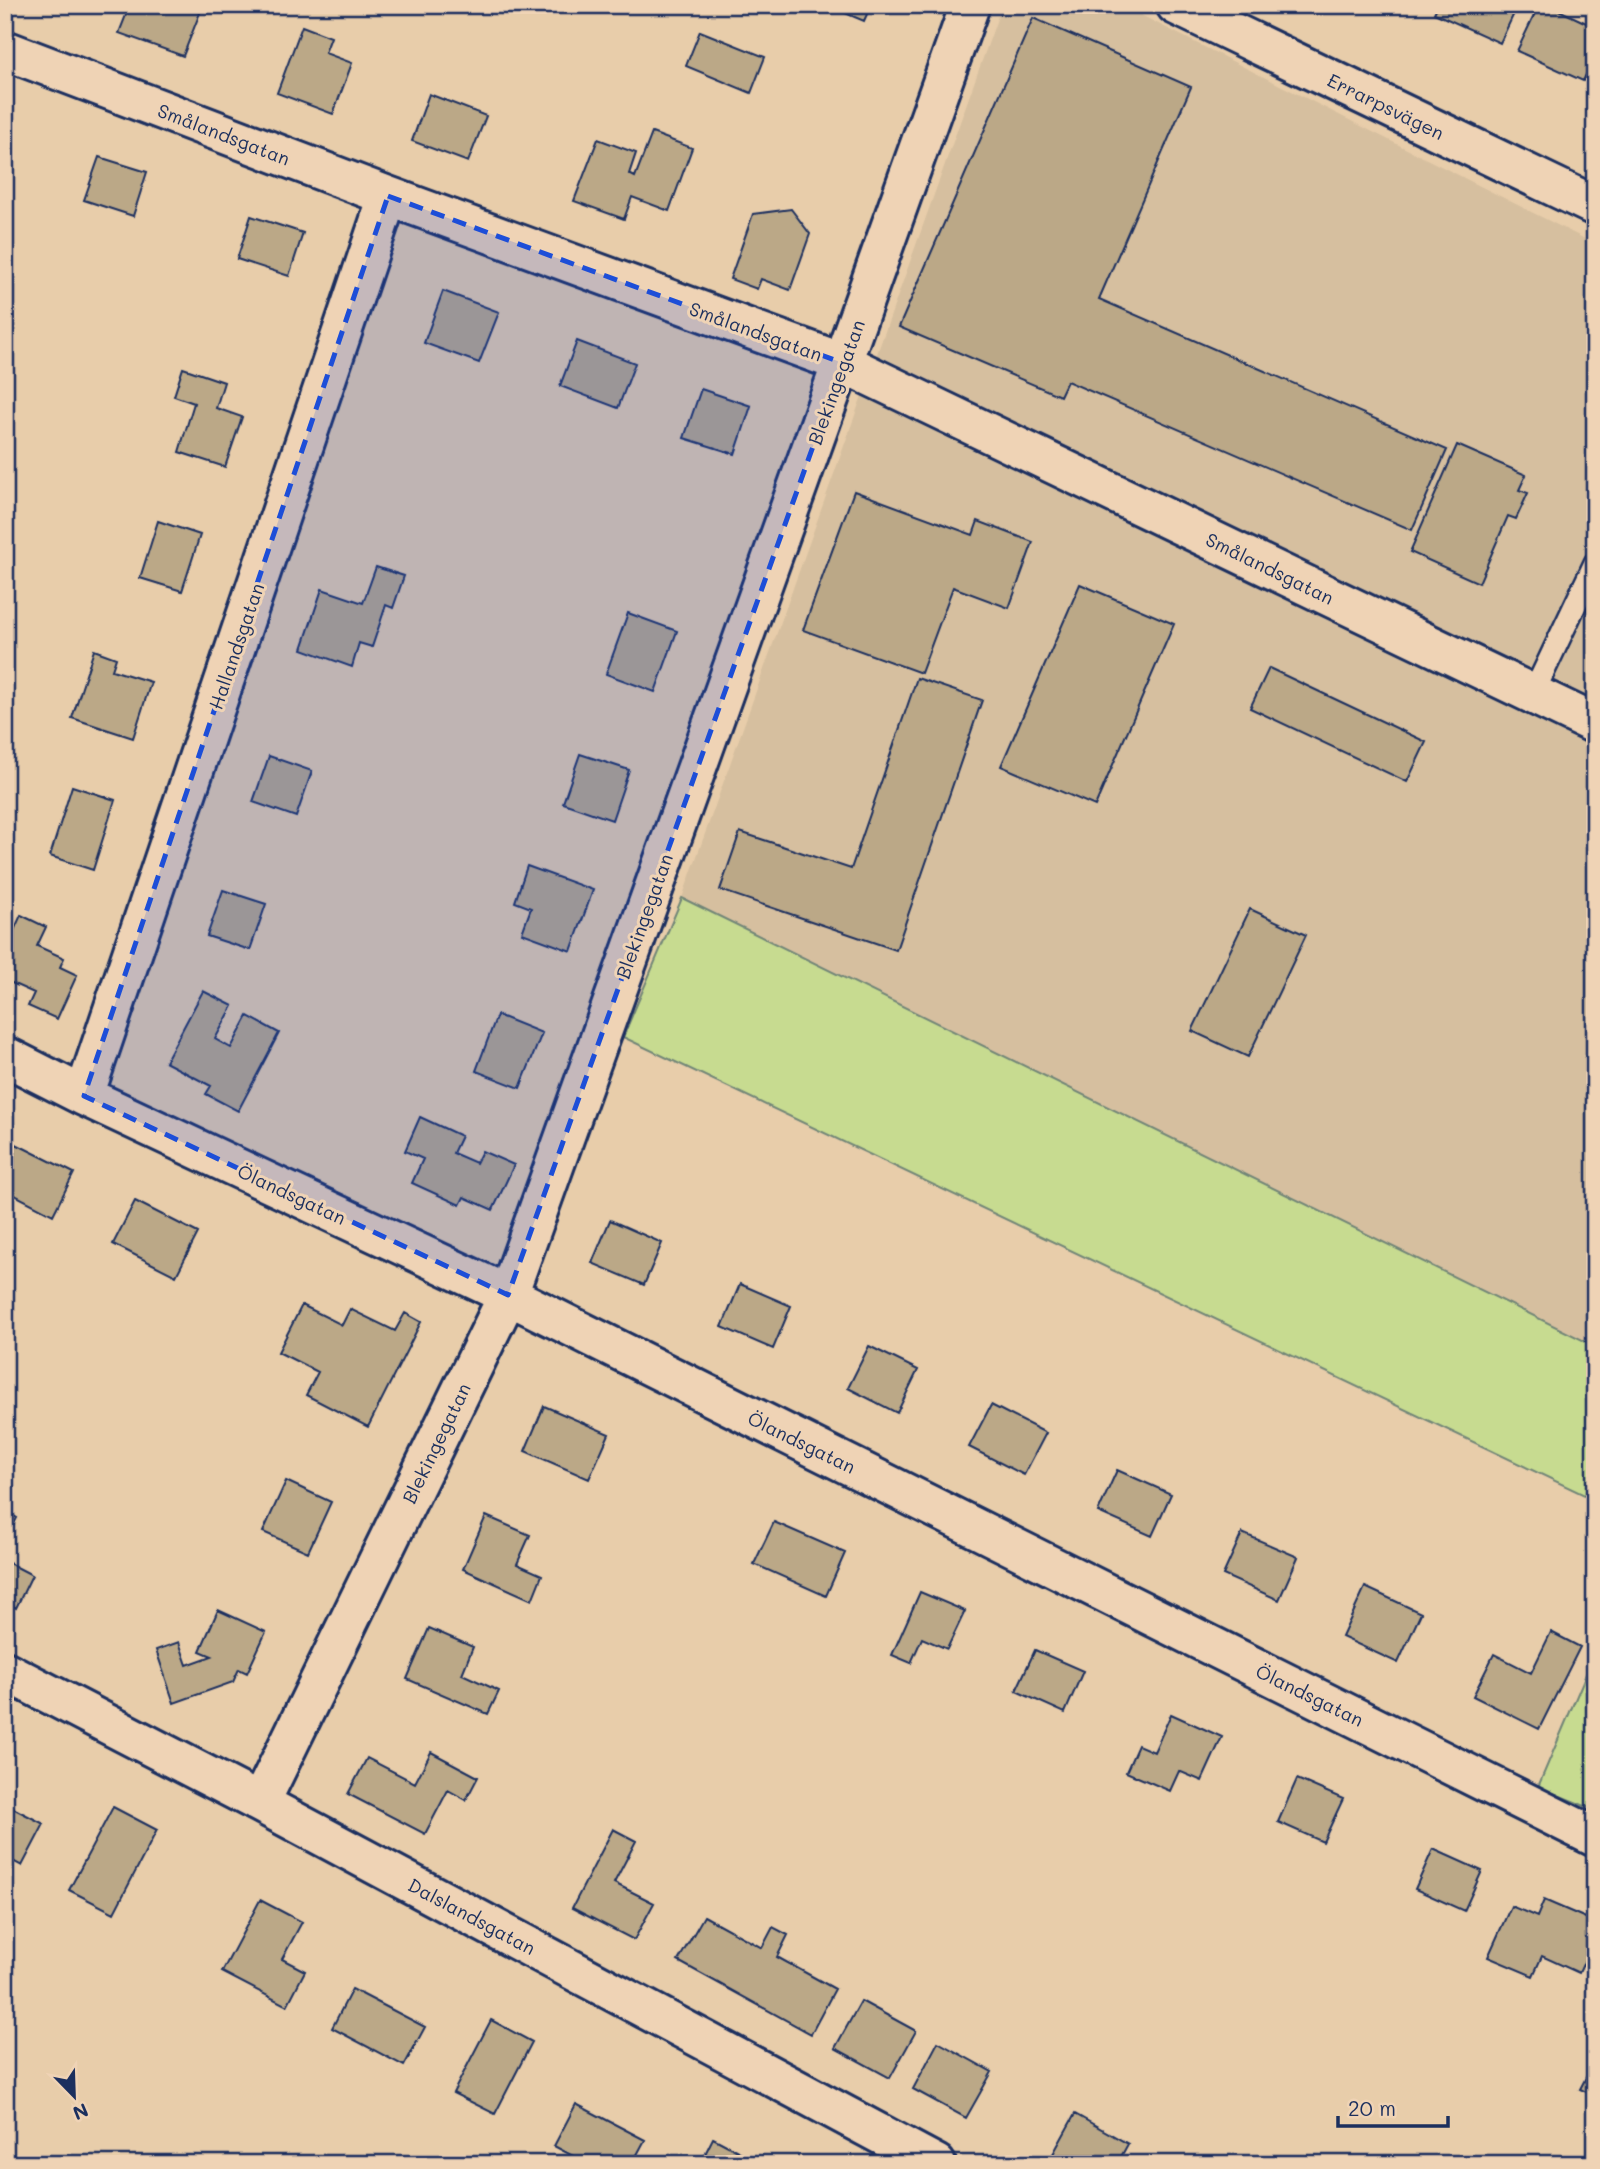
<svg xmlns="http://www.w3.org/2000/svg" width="1600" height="2169" viewBox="0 0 1600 2169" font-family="Mali,sans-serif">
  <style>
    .built { fill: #d6bf9f }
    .green { fill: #c7db90; stroke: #718577; stroke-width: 2 }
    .building { fill: #bba887; stroke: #1b2f5e; stroke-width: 2 }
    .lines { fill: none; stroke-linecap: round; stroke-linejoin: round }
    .lane-casing { stroke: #1b2f5e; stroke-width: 26 }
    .street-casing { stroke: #1b2f5e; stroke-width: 44 }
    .lane { stroke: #efd3b5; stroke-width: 21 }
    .street { stroke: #efd3b5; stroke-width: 38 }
    .marked { fill: #1d4ed8; fill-opacity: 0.2; stroke: #1d4ed8; stroke-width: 5; stroke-dasharray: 14 9; stroke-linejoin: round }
    .labels { text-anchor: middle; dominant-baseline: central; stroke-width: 6; stroke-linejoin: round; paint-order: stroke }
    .street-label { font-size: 19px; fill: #1b2f5e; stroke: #efd3b5 }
  </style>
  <rect width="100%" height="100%" fill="#e8cdaa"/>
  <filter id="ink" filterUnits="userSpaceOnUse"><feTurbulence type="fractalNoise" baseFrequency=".0143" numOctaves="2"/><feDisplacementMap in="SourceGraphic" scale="14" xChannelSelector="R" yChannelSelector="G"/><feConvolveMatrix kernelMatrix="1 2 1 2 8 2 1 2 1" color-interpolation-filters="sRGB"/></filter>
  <g filter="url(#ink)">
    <path class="built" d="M1002,5h119l474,239v1102l-913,-448z"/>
    <path class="green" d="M682,898l913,448v154l-972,-463z
      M1595,1653v157l-57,-23z"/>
    <path class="building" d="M130,5h73l-20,51 -64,-23z
      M841,5h30l-7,16 -26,-11z
      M1438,5h80l-18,38 -66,-30z
      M1539,5h9l47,22v29l-12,25 -66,-30z
      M1033,18l158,69 -92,212 348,151 -35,80 -345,-149 -7,15 -161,-69z
      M302,26l29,11 -6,16 27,10 -19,51 -56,-21z
      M700,31l65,26 -14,36 -65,-27z
      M429,94l57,22 -18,46 -56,-21z
      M652,133l40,15 -23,63 -37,-14 -8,22 -50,-18 24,-62 38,14 -7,21 6,3z
      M99,157l48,15 -14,44 -49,-16z
      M791,209l19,25 -20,56 -29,-11 -4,10 -27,-10 23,-65z
      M251,216l52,17 -14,43 -52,-17z
      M443,291l56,21 -20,51 -55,-20z
      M577,341l58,22 -17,45 -58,-22z
      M183,368l41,14 -8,26 26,9 -17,50 -46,-15 15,-49 -20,-7z
      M701,389l50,17 -16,48 -51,-16z
      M1457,445l69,30 -7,15 9,3 -12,26 -8,-3 -29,67 -69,-31z
      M854,491l119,44 5,-14 55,21 -24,66 -56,-21 -32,86 -118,-43z
      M158,521l42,14 -18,56 -42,-13z
      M376,567l28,9 -11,32 -7,-3 -14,42 -13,-4 -7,24 -50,-18 20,-60 41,14z
      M1080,584l94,40 -79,182 -94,-40z
      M628,613l49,18 -22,61 -49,-18z
      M94,650l22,8 -4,12 39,12 -18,56 -61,-20z
      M1269,668l157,74 -19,40 -157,-74z
      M917,678l65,22 -86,250 -176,-60 20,-58 111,37z
      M580,754l49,16 -17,50 -49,-17z
      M269,756l43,15 -16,46 -43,-15z
      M72,786l43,14 -22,70 -43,-14z
      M527,866l66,24 -22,61 -49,-18 9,-25 -16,-6z
      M223,890l43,14 -16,46 -43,-14z
      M1250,909l56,26 -58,122 -56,-26z
      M21,915l25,12 -9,19 27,12 -4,9 17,8 -20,44 -29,-13 6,-13 -29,-13v-30z
      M203,991l30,15 -18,33 16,9 17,-32 31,17 -41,78 -32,-17 5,-8 -46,-24z
      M497,1015l45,18 -22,55 -44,-17z
      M420,1117l41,19 -8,17 23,10 6,-12 32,14 -21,45 -29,-13 -4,8 -48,-22 11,-24 -18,-8z
      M10,1141l64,32 -21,42 -48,-25v-40z
      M135,1201l63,32 -22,43 -63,-32z
      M610,1220l52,23 -18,42 -52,-22z
      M740,1284l51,22 -18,43 -51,-22z
      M302,1305l40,20 8,-16 45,22 10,-18 16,9 -53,105 -62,-32 12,-23 -40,-20z
      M869,1346l49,24 -21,43 -49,-25z
      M991,1405l55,28 -22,42 -55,-28z
      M544,1406l65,28 -20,45 -64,-28z
      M1117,1470l54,24 -19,42 -54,-24z
      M286,1481l45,21 -23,50 -45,-20z
      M5,1511l12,7 -12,23z
      M486,1516l44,19 -13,29 25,11 -10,25 -69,-31z
      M774,1522l71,31 -19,43 -72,-32z
      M1242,1533l56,24 -19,43 -56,-25z
      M5,1561l27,14 -16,33 -11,-6z
      M1365,1587l56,26 -23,50 -56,-26z
      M920,1592l45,19 -18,38 -25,-11 -11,25 -19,-8z
      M218,1610l48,22 -19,41 -8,-4 -6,13 -59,21 -18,-53 23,-8 8,23 25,-9 -12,-5z
      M429,1628l44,19 -11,27 37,17 -11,23 -81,-35z
      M1551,1632l29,15 -41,82 -66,-33 21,-42 37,19z
      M1035,1650l48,21 -18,42 -49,-22z
      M1171,1714l51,23 -20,44 -23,-10 -9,20 -44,-19 12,-27 16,7z
      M431,1752l47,25 -12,23 -18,-10 -23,44 -77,-40 19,-36 48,25z
      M1297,1779l46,20 -20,43 -45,-20z
      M5,1804l39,20 -22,42 -17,-9z
      M113,1807l44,23 -43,83 -45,-23z
      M613,1829l23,12 -22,42 40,20 -20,37 -62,-32z
      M1433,1849l49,22 -18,40 -49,-22z
      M260,1900l42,22 -20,37 23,12 -18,35 -65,-34z
      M1544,1900l51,22v16l-16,35 -37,-17 -9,20 -45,-19 23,-51 26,11z
      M704,1916l58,32 11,-21 15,8 -11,22 58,32 -24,45 -133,-73z
      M352,1989l73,38 -21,39 -72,-38z
      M861,2001l55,30 -26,47 -55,-30z
      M491,2020l41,22 -37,72 -42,-21z
      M938,2042l54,30 -26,46 -53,-29z
      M1595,2060v36l-15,-7z
      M576,2104l69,36 -13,24h-44l-34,-18z
      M1075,2114l53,30 -11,20 -69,-1z
      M713,2138l42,22 -3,4h-52z"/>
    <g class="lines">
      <defs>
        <path id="lane" d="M1533,694l62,-131"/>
        <path id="street" d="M1176,5l419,201
          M5,50l383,146 455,167 752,361
          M5,1056l79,40 424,199 1087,542
          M84,1096l304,-900
          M5,1671l255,132 676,361
          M260,1803l248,-508 462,-1290"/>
      </defs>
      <use href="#lane" class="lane-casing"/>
      <use href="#street" class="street-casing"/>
      <use href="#lane" class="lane"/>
      <use href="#street" class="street"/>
    </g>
  </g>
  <path class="marked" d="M388,196l455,167 -335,932 -424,-199z"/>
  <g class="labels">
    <g class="street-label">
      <text transform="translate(1386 106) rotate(26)">Errarpsvägen</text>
      <text transform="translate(224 134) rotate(21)">Smålandsgatan</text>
      <text transform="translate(756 331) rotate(20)">Smålandsgatan</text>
      <text transform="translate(836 382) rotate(-70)">Blekingegatan</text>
      <text transform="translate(1270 568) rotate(26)">Smålandsgatan</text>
      <text transform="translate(236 646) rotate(-71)">Hallandsgatan</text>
      <text transform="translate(644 916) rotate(-70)">Blekingegatan</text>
      <text transform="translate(292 1194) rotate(25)">Ölandsgatan</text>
      <text transform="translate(802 1442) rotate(26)">Ölandsgatan</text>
      <text transform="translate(436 1443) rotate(-64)">Blekingegatan</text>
      <text transform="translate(1310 1695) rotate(26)">Ölandsgatan</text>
      <text transform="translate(472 1916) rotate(28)">Dalslandsgatan</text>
    </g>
  </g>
  <rect width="1600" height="2169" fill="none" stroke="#efd3b5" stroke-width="28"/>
  <rect x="14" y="14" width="1572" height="2141" fill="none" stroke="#1b2f5e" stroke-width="2.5" filter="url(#ink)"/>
  <g transform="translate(74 2096) rotate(157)" stroke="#efd3b5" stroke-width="5" paint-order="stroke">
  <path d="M0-5L12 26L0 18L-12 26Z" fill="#1b2f5e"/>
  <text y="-10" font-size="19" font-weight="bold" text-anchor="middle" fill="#1b2f5e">N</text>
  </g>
  <path d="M1338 2116v10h110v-10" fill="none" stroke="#1b2f5e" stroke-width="3.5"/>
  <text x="1348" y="2116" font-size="21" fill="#1b2f5e" stroke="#efd3b5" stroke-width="5" paint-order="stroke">20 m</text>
</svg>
